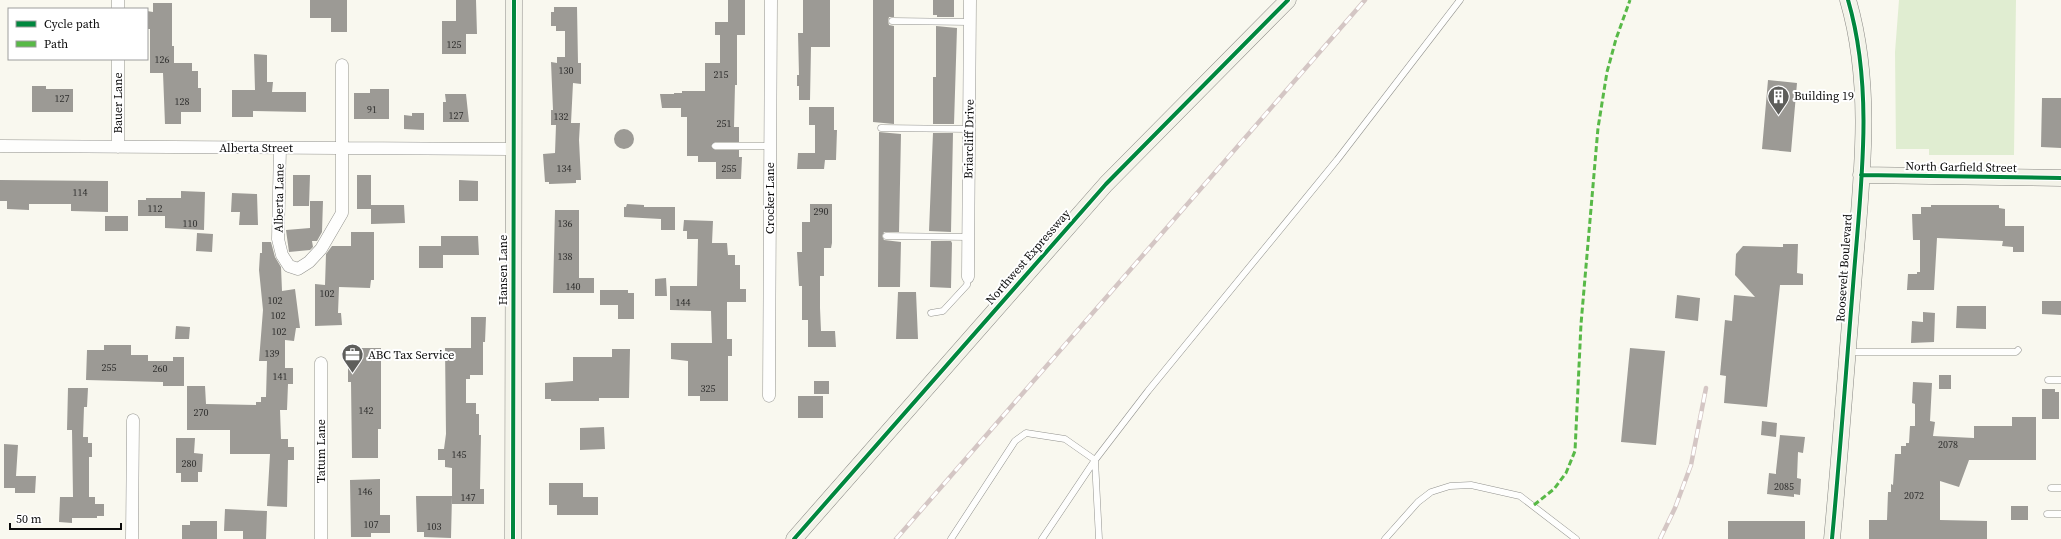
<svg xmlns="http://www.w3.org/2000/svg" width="2061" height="539" viewBox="0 0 2061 539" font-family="'Source Serif 4',serif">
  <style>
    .green { fill: #e0edd1 }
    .building { fill: #9c9a95 }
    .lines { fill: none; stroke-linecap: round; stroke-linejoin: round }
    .lane-casing { stroke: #92928e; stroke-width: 7 }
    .street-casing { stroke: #92928e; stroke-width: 13 }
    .secondary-casing { stroke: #898884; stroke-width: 17 }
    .lane { stroke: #fefefd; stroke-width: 6 }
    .street { stroke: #fefefd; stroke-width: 12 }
    .secondary { stroke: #f3f3e9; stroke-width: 16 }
    .rail-casing { stroke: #d4c6c4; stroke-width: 4.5 }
    .rail { stroke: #fff; stroke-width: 3; stroke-dasharray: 9; stroke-linecap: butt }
    .quiet { stroke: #58b947; stroke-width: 3; stroke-dasharray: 6 3; stroke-linecap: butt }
    .cycleway-casing { stroke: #fff; stroke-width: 6 }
    .cycleway { stroke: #00873e; stroke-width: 4 }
    .labels { text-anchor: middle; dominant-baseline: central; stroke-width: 4; stroke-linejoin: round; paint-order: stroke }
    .number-label { font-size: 10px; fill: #2f2f2e }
    .poi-label { font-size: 12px; fill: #0b0b0b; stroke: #fff; text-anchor: start }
    .street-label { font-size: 12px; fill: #0b0b0b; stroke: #fff }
  </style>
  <rect width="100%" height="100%" fill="#f9f8ef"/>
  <path class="green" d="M1899,0h117l-2,155h-85v-6h-33l-1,-97z"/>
  <path class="building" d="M310,0h37v32h-16v-14h-21z
    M456,0h20l1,34h-11v20h-24v-33h14z
    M728,0h17v35h-8v50h-2l-1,42h5v15h-24l-4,4 4,4h24v7h3l-1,22h-25v-17h-18v-6h-11v-39h-6v-9h-19l-2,-14h14v-1h8v-2h23v-28h15v-28h-5v-13h13z
    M803,0h27v47h-19l-1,53h-11v-14h-2v-11h2l-1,-42h5z
    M873,0h21v17h-5l-1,4 1,4 5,1v98l-21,-2z
    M933,0h21v17h-17v-2h-4z
    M153,3h19v43h2v17h18v8h6v17h3v24h-20v12h-16l-2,-51h-13v-44h-3v-18l6,1z
    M554,7h23l1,56h3v21l-8,-1 -2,40h9l-1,17 2,40h-5v3l-27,1v-2h-4l-2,-28 12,-1 1,-28h-5v-15h2l-2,-48 6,1v-6h8v-26h-9v-5h-5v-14h3z
    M936,26l21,2 -3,96h-21v-47h3z
    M254,54l13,1v27h6l-1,10h34v20l-53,-1v6h-21v-27h23z
    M1768,80l29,3 -6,69 -29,-3z
    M32,86h14v3h27v23h-41z
    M370,89h19v30h-35v-26h16z
    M445,94h21l3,28h-26v-20h3z
    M2042,98h19v50l-20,-1z
    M809,107h25v23h3l-1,30h-11l-1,9h-27l1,-16h17v-28h-6z
    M412,113h12v17l-20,-1v-14l8,1z
    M614 139a10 10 0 1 1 20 0a10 10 0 1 1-20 0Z
    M879,132l22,2 -2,98h-15l-2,4 2,4 17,2 -1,45h-22z
    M933,133h20l-2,99 -22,-1z
    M293,175h17l-1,31h-16z
    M357,175h14v34h-14z
    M0,180l108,1v31l-37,-1v-7h-42v6l-22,-1v-8h-7z
    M459,180l19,1v20h-19z
    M181,191l24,1 -1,38 -39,-2v-12h-27v-16h8v-2h35z
    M232,193l25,1 1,31h-19l1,-13h-9z
    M310,201h13l-1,31 -5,9h-5l1,6 -3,3 -21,2 -3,-22 24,-2z
    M627,204l17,1v2h31v23h-14v-11l-37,-2v-10h2z
    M810,204h22v39l-1,5h-7v28h-4v32l1,23h14l1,16h-28v-27h-6v-34h-3l-2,-34h5v-30h8z
    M371,205h33l1,18 -34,1z
    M1931,205h68v3l6,1v17h19v26h-11v-5l-11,-1 1,-5 -66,-3 -3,52h-27l1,-16h9v-2h3v-32h-7l-1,-26h9v-7h10z
    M555,210h24v68h15v15h-41z
    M105,216h23v15h-23z
    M684,220l29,1 -1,22h15l1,12h7v10h5v24h6v13h-19v37h5v17h-4v45h-28v-5h-12v-35l-17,-2v-16h41l-1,-32 -41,-1v-24h27l1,-47h-11v-8h-4z
    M351,232h23v48h-3l-1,8 -31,-1 -1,26h3l1,12 -27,1v-42l10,1 1,-31 6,-8h19z
    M197,233l16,1 -1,18 -16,-1z
    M441,236h37l1,19h-36v13h-24v-22h22z
    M931,241h20l1,2 -1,45 -21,-1z
    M262,242h9l4,15 6,10 1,24 13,-2 5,39h-4l-2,13 -9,-1v28h8v16h-5l-1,26h-7l1,29h7v8h6v13h-6l-1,47 -20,-1 3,-52h-40v-24h-43v-44h18l1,18 50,1v-3h5v-5h5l1,-36h-8l4,-51 -4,-40 1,-17h2z
    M1783,244h15l-1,29 6,1v11h-23l-13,122 -43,-4 2,-27 -6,-1 5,-55 7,1 2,-26 21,2 -20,-22 1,-21 7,-8 40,1z
    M666,278l1,18h-12v-17z
    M600,290h28v3h6v26h-16v-14h-18z
    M898,292h18l2,47h-22z
    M1677,295l23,3 -2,23 -23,-3z
    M2042,301h19v14l-19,-1z
    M1957,306h29v23l-30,-1z
    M1923,312l12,1 -1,29 -23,1 1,-22 11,1z
    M471,317h15l-1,25h-2v33h-13v4h-4v24h10v11h3v21h2l-1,54h4v15h-32v-36l-7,-1v-7h-7v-11h6l2,-15 -1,-86h26z
    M176,326l14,1 -1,12h-14z
    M104,345h27v10h17v6h25v-4h11v29h-21v-4l-77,-2 1,-30h17z
    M351,348h30v81h-3v29h-26l-1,-76h-3v-23h3z
    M1630,348l35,3 -9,94 -35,-3z
    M612,349h18l-1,49h-30v3h-48v-2h-6v-16l28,-2v-24h39z
    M1939,375h12v14h-12z
    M814,381h15v13h-15z
    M1913,382l19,1 -2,38 5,1 -2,14 41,2v-12h38v-9h24v43h-67l-10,27 -19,-6v39l47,1v18h-118v-19h18l1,-28h3v-8l2,1 2,-31h6v-8h5v-3h3l1,-17h5v-22l-3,-1z
    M68,388h20l-1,19h-3l-1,30h5v6h4v14h-3v40h6v7h9v12h-7v2h-25v5l-13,-1 1,-25h13l-1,-67h-5z
    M2042,389h13v3h4v27h-17z
    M798,396h25v22h-25z
    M1762,421l15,2 -1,14 -15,-2z
    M604,427l1,22 -25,1v-22z
    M1780,435l25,2 -2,16 -5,-1 -1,26 4,1 -1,16 -6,-1v3l-27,-3 2,-21 7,1v-3z
    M176,438h19l-1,15 9,1 -1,18h-4v10h-17v-9h-5z
    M4,444l14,1 -2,31h20l-1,17h-20v-5h-11z
    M380,479v36h10v18h-19v4h-20l-1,-57z
    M549,483h34v14h15v18h-41v-10h-8z
    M416,496h36l-1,42 -27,-1v-5h-7z
    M2011,506h17v14h-17z
    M225,509l42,2 -1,28h-23v-8h-19z
    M190,521h27v18h-35v-14h8z
    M1728,521h77v18h-77z"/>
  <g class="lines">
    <defs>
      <path id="lane" d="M892,21l78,1
        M881,128l88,1
        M715,146h56
        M886,236l82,1
        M931,313l12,-2 24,-26 1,-8
        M1849,352h167l2,-2
        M2048,380h13
        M2051,488h10
        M2047,514h14
        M951,539l64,-98 11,-8 39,6 30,21 4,79
        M1042,539l53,-79 53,-69 189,-231 123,-160
        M1385,539l33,-37 13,-10 19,-6 21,-1 49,11 56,43"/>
      <path id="street" d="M118,0v9
        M118,59v88
        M0,146l513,3
        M280,148l-2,91 4,16 7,11 9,3 11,-7 12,-13 21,-36v-148
        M968,277l2,-277
        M769,396l2,-396
        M132,539l1,-119
        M321,539v-176"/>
      <path id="secondary" d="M1861,175l200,3
        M513,539l1,-539
        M794,539l312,-355 182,-184
        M1832,539c8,-84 14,-169 21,-253 7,-94 22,-194 -5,-286"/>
    </defs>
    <use href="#lane" class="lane-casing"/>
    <use href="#street" class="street-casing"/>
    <use href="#secondary" class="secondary-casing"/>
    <use href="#lane" class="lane"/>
    <use href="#street" class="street"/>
    <use href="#secondary" class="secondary"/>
    <defs>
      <path id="rail" d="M896,539l469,-539
        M1660,539l15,-31 16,-43 15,-77"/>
    </defs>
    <use href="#rail" class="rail-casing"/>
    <use href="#rail" class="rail"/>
    <path class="quiet" d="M1534,505l20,-16 12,-16 9,-22 6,-127 17,-196 9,-56 9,-33 14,-39"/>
    <defs>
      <path id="cycleway" d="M1861,175l200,3
        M513,539l1,-539
        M794,539l312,-355 182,-184
        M1832,539c8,-84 14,-169 21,-253 7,-94 22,-194 -5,-286"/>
    </defs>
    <use href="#cycleway" class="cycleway-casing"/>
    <use href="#cycleway" class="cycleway"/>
  </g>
  <defs>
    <symbol id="building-pin" viewBox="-11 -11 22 30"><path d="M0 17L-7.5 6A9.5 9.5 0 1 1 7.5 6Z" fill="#5e5e5b" stroke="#fff"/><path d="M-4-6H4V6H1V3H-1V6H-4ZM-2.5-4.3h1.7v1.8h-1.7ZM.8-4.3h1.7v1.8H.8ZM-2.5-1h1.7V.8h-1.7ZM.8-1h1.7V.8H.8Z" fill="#fff"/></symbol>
    <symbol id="office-pin" viewBox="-11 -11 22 30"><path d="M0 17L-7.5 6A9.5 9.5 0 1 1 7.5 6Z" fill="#5e5e5b" stroke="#fff"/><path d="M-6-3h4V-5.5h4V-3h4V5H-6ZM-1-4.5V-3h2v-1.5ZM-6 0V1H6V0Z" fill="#fff"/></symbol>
  </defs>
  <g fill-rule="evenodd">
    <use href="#building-pin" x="1766" y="84" width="25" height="34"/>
    <use href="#office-pin" x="340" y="342" width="25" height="34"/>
  </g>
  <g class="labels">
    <g class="number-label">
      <text x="454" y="44">125</text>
      <text x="162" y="59">126</text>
      <text x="566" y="70">130</text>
      <text x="721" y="74">215</text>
      <text x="62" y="98">127</text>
      <text x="182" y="101">128</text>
      <text x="372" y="109">91</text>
      <text x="456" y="115">127</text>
      <text x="561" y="116">132</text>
      <text x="724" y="123">251</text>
      <text x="564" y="168">134</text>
      <text x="729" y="168">255</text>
      <text x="80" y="192">114</text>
      <text x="155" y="208">112</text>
      <text x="821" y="211">290</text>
      <text x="190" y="223">110</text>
      <text x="565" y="223">136</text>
      <text x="565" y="256">138</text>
      <text x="573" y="286">140</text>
      <text x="327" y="293">102</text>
      <text x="275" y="300">102</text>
      <text x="683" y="302">144</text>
      <text x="278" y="315">102</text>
      <text x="279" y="331">102</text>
      <text x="272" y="353">139</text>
      <text x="109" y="367">255</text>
      <text x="160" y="368">260</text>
      <text x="280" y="376">141</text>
      <text x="708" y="388">325</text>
      <text x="366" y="410">142</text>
      <text x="201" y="412">270</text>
      <text x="1948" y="444">2078</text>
      <text x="459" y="454">145</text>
      <text x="189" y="463">280</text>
      <text x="1784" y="486">2085</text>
      <text x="365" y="491">146</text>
      <text x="1914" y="495">2072</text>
      <text x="468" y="497">147</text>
      <text x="371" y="524">107</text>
      <text x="434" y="526">103</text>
    </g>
    <g class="poi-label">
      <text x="1794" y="96">Building 19</text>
      <text x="368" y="355">ABC Tax Service</text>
    </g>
    <g class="street-label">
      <text transform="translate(118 103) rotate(-90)">Bauer Lane</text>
      <text transform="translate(969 139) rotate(-89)">Briarcliff Drive</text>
      <text x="256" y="148">Alberta Street</text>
      <text transform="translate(1961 167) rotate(1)">North Garfield Street</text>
      <text transform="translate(279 198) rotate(-89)">Alberta Lane</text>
      <text transform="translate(770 198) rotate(-90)">Crocker Lane</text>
      <text transform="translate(1028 257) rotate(-49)">Northwest Expressway</text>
      <text transform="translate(1844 268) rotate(-86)">Roosevelt Boulevard</text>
      <text transform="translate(503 270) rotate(-90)">Hansen Lane</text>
      <text transform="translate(321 451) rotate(-90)">Tatum Lane</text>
    </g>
  </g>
  <rect x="8" y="8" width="140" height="52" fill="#ffffff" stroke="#9d9d9d"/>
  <rect x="16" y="21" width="20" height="6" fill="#00873e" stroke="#9d9d9d"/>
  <text x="44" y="28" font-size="12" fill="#0b0b0b">Cycle path</text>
  <rect x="16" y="41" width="20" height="6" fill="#58b947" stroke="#9d9d9d"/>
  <text x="44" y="48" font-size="12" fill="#0b0b0b">Path</text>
  <path d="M10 523v6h111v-6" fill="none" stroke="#0b0b0b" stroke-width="2"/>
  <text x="16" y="523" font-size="12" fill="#0b0b0b" stroke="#ffffff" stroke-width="3" paint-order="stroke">50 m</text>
</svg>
